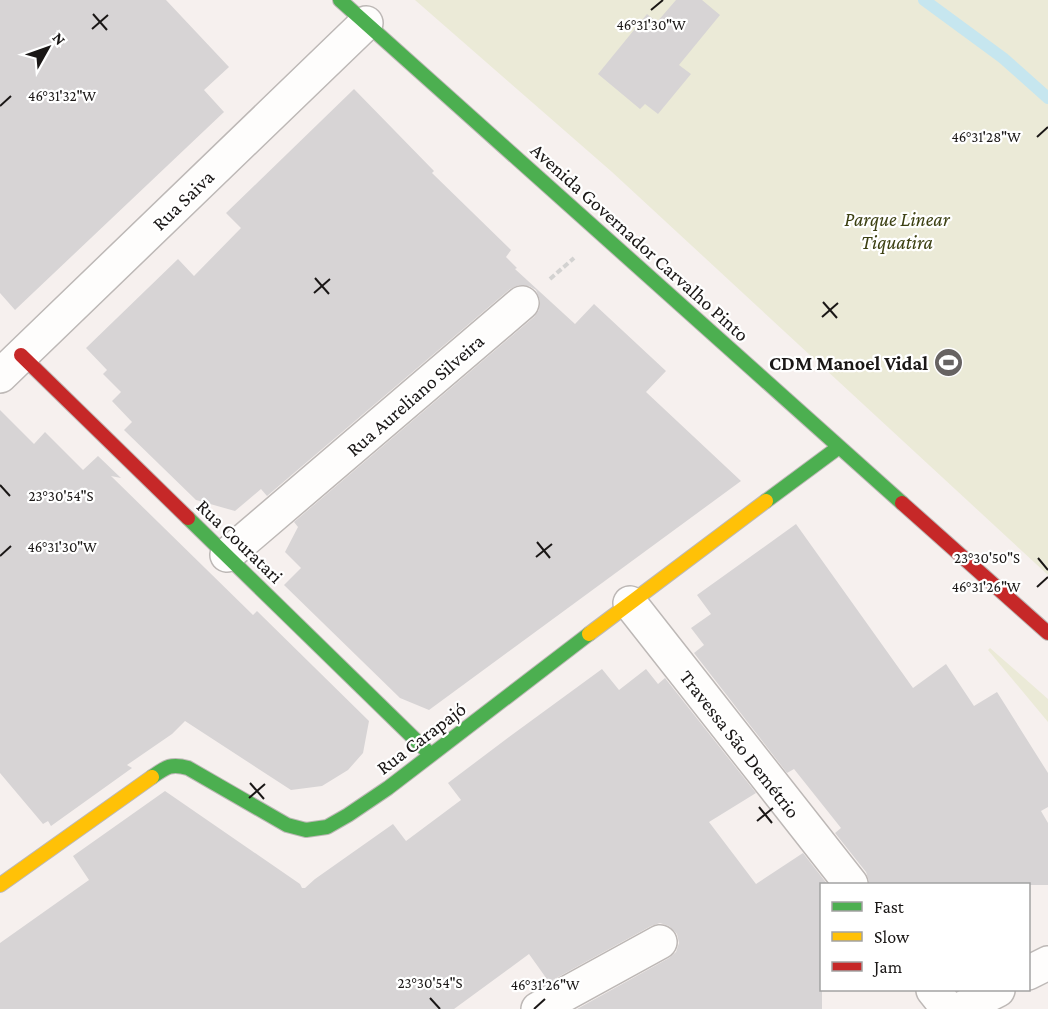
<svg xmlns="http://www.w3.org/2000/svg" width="1048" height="1009" viewBox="0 0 1048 1009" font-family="'Crimson Pro',serif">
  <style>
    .green { fill: #ebead7 }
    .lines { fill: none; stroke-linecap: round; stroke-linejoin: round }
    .stream { stroke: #c6e6ef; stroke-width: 12 }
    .building { fill: #d7d4d5 }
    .street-casing { stroke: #bdb8b6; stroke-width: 36 }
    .fast-casing { stroke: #bdb8b6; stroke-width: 16 }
    .slow-casing { stroke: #bdb8b6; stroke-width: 16 }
    .jam-casing { stroke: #bdb8b6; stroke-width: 16 }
    .path { stroke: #d3d2d1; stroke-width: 4; stroke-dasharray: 6 3; stroke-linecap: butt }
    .street { stroke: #fefdfc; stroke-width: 33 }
    .fast { stroke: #4caf50; stroke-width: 14 }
    .slow { stroke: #ffc107; stroke-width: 14 }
    .jam { stroke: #c62828; stroke-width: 14 }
    .ticks { fill: none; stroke: #1a1716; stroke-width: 2 }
    .labels { text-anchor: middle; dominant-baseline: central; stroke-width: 4.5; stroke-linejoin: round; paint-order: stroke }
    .street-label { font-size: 20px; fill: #1a1716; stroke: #fff }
    .park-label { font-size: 20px; font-style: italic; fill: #3b3f11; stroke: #fff }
    .poi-label { font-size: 20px; font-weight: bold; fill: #1a1716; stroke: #fff; text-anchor: end }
    .ticks-label { font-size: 15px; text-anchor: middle; fill: #1a1716; stroke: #fff; stroke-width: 4.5; stroke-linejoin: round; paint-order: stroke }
  </style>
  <rect width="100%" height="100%" fill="#f6f0ee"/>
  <path class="green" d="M415,0h633v575l-436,-403z
    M990,648l58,51v23l-60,-72z"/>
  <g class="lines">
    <path class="stream" d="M924,0l79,58 45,40"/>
  </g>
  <path class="building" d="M0,0h166l63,67 -25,23 20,22 -209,198 -15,-17z
    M676,0h26l18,15 -41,50 12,9 -33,40 -13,-10 -5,5 -42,-35 49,-60 10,8z
    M354,89l80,82 -2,2 79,77 -5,7 11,11 -2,1 60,55 19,-20 72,67 -20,21 95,89 -312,229 -29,-12 -116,-113 17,-17 -16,-16 13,-25 -4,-5 240,-205 5,-7 1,-10 -4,-10 -7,-4 -10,-1 -9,4 -243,207 -6,-7 -26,22 -39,-11 -72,-70 8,-8 -20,-21 9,-9 -18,-18 4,-4 -21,-22 92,-89 16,17 47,-48 -15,-15z
    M0,410l34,34 11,-12 38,38 15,-14 23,22 -10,-2 142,139 4,-4 112,110 -6,32 -15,17 -26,16 -31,4 -106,-69 -13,13 -45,31 5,3 -81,58 -3,-5 -5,3 -43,-51z
    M796,524l117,164 33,-24 28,42 23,-14 51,81v34l-7,4 7,12v62h-179v-4l-3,-9 -31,-39 6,-5 -47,-59 -7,4 -93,-120 10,-8 -13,-17 20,-14 -14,-19z
    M602,669l17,21 27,-21 12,15 7,-6 91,115 -47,29 47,62 47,-31 25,32h-6v124h-245l92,-51 7,-6 3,-9 -2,-9 -8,-8 -9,-3 -9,3 -102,56 -20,-28 -75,55h-454v-66l89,-63 -16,-24 92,-65 135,93 2,4h3l10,-9 78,-55 13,17 55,-41 -13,-17 61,-46z"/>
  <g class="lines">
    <defs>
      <path id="street" d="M0,376l366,-353
        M227,555l295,-252
        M630,603l221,281
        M1028,973l20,-10
        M933,990l15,19
        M538,1009l122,-67
        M961,1009l37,-19"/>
      <path id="fast" d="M340,0l562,503
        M766,501l73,-54
        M188,518l243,237
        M152,777c14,-10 19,-14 36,-9l99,57 19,5 21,-3 21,-12 40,-27 201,-154"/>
      <path id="slow" d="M589,634l177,-133
        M0,885l152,-108"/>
      <path id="jam" d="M21,355l167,163
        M902,503l146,130"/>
    </defs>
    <use href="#street" class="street-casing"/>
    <use href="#fast" class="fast-casing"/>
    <use href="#slow" class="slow-casing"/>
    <use href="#jam" class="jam-casing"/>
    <path class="path" d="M550,279l24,-21"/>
    <use href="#street" class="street"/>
    <use href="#fast" class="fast"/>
    <use href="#slow" class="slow"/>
    <use href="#jam" class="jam"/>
  </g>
  <path class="ticks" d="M651,10l12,-10M93,14l14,16M92,29l16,-14M0,106l11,-10M1037,137l11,-10M315,278l14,16M314,293l16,-14M823,302l14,16M822,317l16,-14M0,485l10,11M537,542l13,16M0,556l11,-10M536,557l16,-13M1038,558l10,12M1037,587l11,-10M250,783l14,16M249,798l16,-14M759,807l13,16M757,821l16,-13M430,998l10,11M534,1009l11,-10"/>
  <defs>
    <symbol id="stadium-disc" viewBox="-11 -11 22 22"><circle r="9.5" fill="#676362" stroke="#fff"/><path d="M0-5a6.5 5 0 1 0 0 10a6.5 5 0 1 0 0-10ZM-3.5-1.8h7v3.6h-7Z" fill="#fff"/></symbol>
  </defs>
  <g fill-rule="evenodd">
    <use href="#stadium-disc" x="932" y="346" width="33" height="33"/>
  </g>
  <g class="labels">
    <g class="street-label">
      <text transform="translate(183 200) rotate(-44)">Rua Saiva</text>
      <text transform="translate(640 242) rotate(42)">Avenida Governador Carvalho Pinto</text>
      <text transform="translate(415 395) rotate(-41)">Rua Aureliano Silveira</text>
      <text transform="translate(240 541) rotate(44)">Rua Couratari</text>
      <text transform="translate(421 738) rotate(-37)">Rua Carapajó</text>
      <text transform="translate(740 744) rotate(52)">Travessa São Demétrio</text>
    </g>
    <g class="park-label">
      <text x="897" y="219">Parque Linear<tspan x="897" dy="23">Tiquatira</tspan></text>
    </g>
    <g class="poi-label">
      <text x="928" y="363">CDM Manoel Vidal</text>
    </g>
  </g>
  <g class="ticks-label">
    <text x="651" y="30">46°31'30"W</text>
    <text x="62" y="101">46°31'32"W</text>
    <text x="986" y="142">46°31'28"W</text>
    <text x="61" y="501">23°30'54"S</text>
    <text x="62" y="552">46°31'30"W</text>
    <text x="987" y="563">23°30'50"S</text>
    <text x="986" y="592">46°31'26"W</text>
    <text x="430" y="988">23°30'54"S</text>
    <text x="545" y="990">46°31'26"W</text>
  </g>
  <rect x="820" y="883" width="210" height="108" fill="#ffffff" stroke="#a3a2a2" stroke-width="1.5"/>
  <rect x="832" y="902" width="30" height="9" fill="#4caf50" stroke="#a3a2a2" stroke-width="1.5"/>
  <text x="874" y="913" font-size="18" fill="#1a1716">Fast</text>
  <rect x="832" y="932" width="30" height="9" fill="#ffc107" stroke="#a3a2a2" stroke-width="1.5"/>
  <text x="874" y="943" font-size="18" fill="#1a1716">Slow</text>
  <rect x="832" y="962" width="30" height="9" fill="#c62828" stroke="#a3a2a2" stroke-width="1.5"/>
  <text x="874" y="973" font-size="18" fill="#1a1716">Jam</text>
  <g transform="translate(48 48) rotate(50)" stroke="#ffffff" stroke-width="4.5" paint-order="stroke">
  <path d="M0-4.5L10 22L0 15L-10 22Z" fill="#1a1716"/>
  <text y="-9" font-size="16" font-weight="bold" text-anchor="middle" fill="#1a1716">N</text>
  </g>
</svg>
